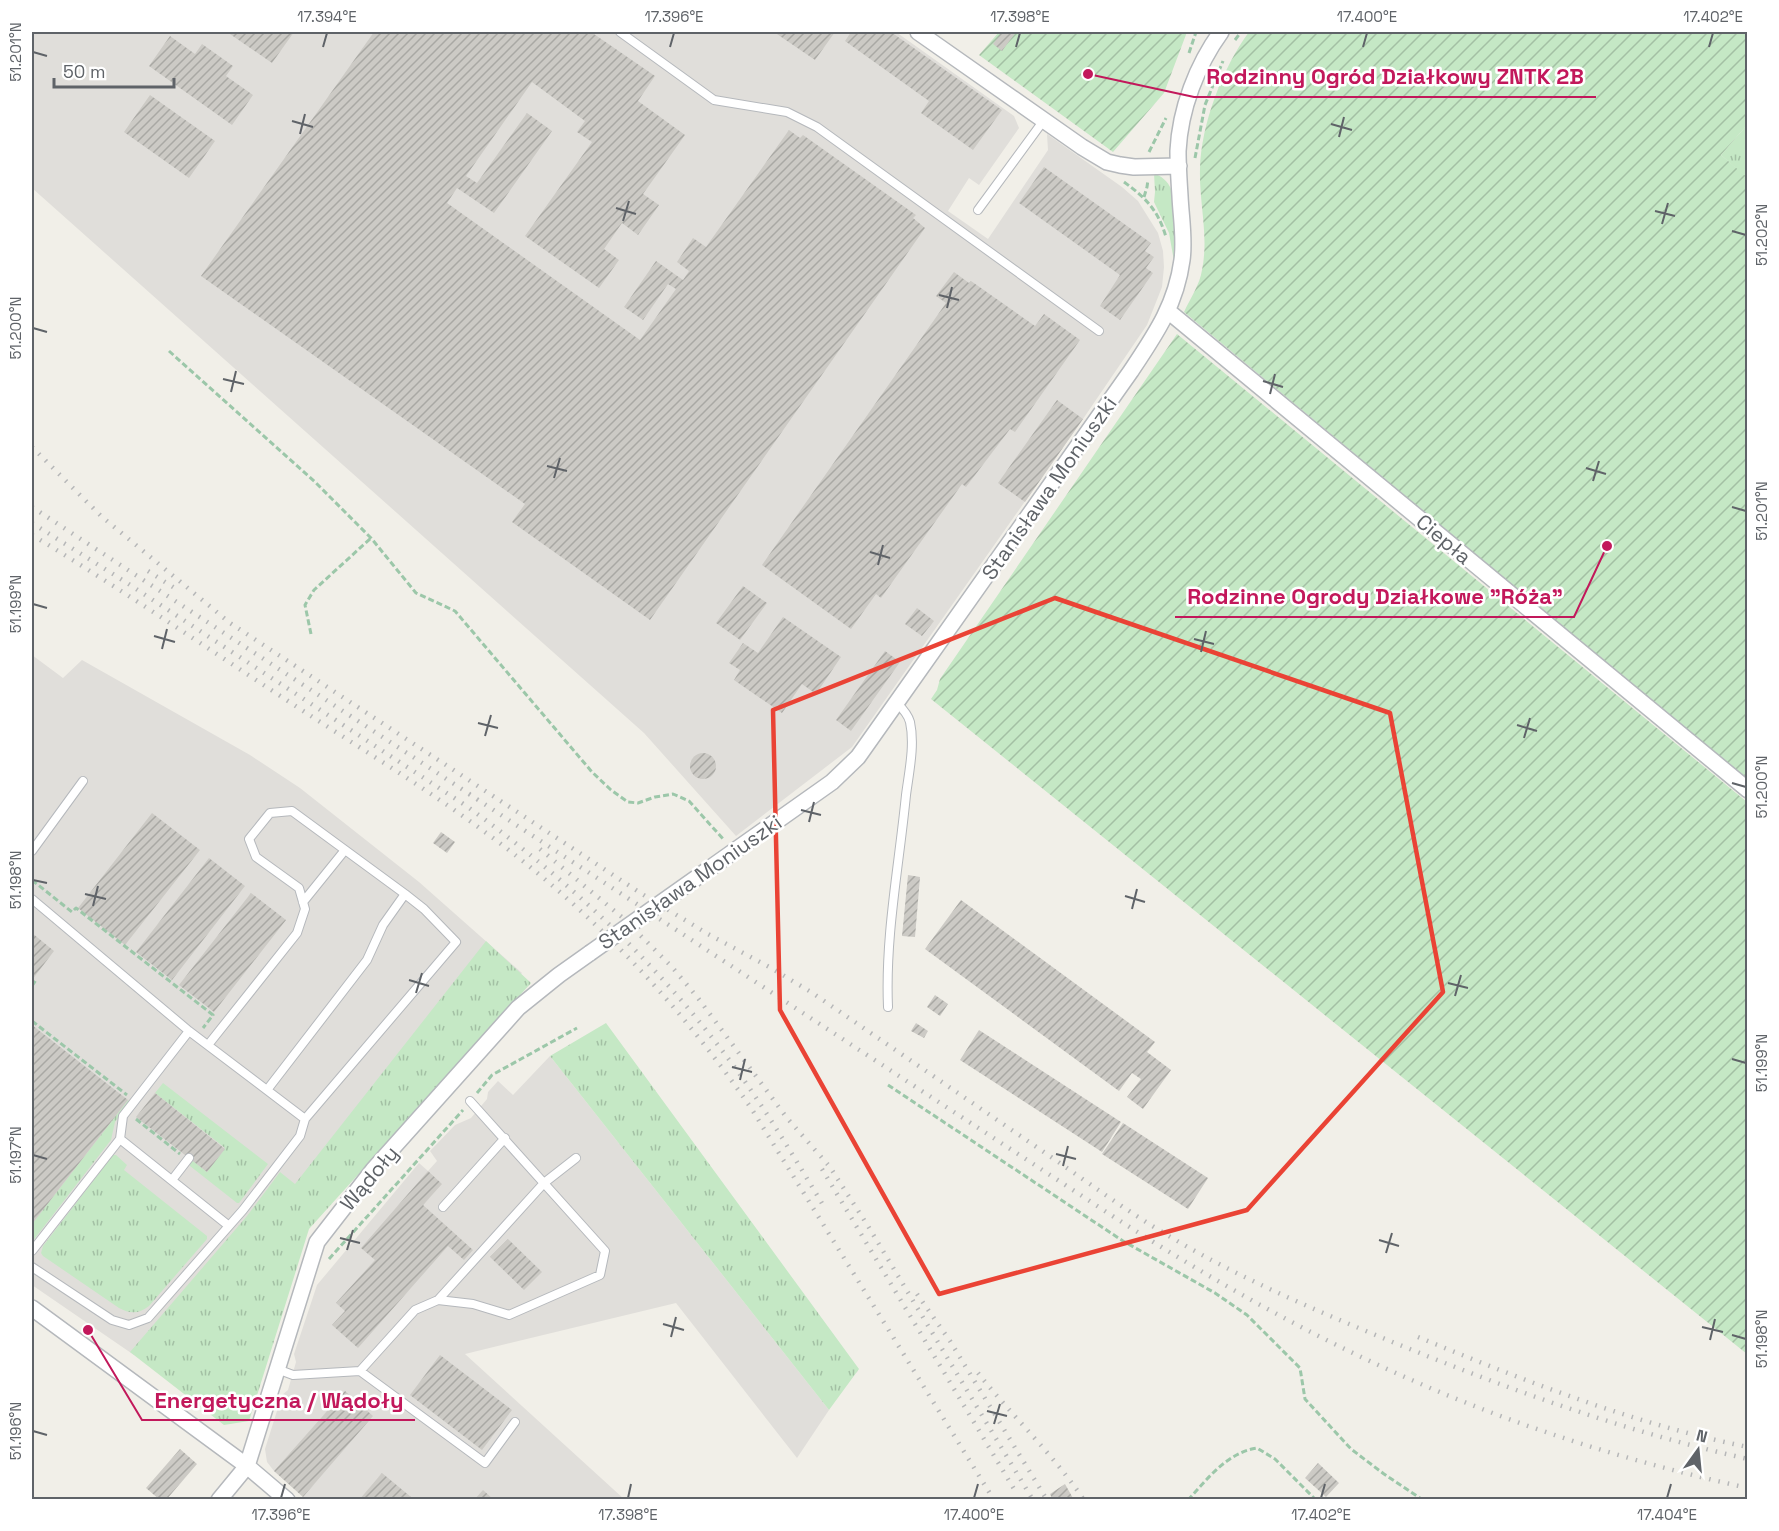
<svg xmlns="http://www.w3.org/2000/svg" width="1779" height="1531" viewBox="0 0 1779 1531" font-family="'Space Grotesk',sans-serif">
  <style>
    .industrial { fill: #e0deda }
    .grass { fill: url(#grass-tufts) }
    .garden { fill: url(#garden-furrows) }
    .building { fill: url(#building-hatch) }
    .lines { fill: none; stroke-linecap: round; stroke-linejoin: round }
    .service-casing { stroke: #b5b8bc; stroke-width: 10 }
    .minor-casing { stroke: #b5b8bc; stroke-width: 18 }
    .path { stroke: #9cc7a9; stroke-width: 3; stroke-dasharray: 6 3; stroke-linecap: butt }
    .service { stroke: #fff; stroke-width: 8 }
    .minor { stroke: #fff; stroke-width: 15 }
    .rail { stroke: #b6b7b8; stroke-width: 4.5; stroke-dasharray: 1.5 8; stroke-linecap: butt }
    .minor-bridge-casing { stroke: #b5b8bc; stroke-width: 18; stroke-linecap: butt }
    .minor-bridge { stroke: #fff; stroke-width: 15 }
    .marked { fill: none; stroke: #ea4335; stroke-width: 4.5; stroke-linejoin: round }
    .ticks { fill: none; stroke: #5f6368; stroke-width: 2 }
    .labels { text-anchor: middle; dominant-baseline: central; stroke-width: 5; stroke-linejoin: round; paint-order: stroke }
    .street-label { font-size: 21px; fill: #5f6368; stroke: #fff }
    .leader { fill: none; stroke: #c2185b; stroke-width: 2 }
    .callout-dot { fill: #c2185b; stroke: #fff; stroke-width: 2 }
    .callout-label { font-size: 22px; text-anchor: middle; font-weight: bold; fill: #c2185b; stroke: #fff; stroke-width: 5; stroke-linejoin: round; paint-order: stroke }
    .neatline { fill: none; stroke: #5f6368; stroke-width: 2 }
    .ticks-label { font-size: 15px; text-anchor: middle; fill: #5f6368 }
  </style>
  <defs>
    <pattern id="grass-tufts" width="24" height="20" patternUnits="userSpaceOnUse" patternTransform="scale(1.5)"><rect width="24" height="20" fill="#c5e8c5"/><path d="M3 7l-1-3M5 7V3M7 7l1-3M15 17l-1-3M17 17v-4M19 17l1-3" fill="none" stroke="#a3c0a4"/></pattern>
    <pattern id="garden-furrows" width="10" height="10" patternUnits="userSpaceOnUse" patternTransform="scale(1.5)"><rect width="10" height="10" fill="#c5e8c5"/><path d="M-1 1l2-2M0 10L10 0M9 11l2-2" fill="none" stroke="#a3c0a4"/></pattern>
    <pattern id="building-hatch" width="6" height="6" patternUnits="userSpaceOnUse" patternTransform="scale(1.5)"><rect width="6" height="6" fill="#cccac5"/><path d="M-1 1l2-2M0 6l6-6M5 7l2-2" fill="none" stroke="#a9a8a4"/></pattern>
  </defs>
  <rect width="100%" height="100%" fill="#f1efe8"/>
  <path class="industrial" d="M32,32h864l118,84 5,12 -40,57 -10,-7 -21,33 40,28 60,-89 -1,-16 75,53 16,14 20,32 5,18 1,16 -2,20 -15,38 -64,94 -231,328 -116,89 -92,-103 -612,-545z
    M32,655l31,23 19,-18 168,95 50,33 119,94 103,91 -139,139 -249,243 -102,-70z
    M550,1056l279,354 -32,48 -121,-155 -211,51 159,145h-318l-32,-28 -7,-9 -2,-13 17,-54 6,-5 8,-28 -2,-8 23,-69 102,-122 9,8 9,-10 -7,-10 25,-26 16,-7 16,-19 1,-7 10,-11 15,14z"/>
  <path class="grass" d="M1747,125v53l-26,-23z
    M1154,173c7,3 14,8 17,16 6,14 5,56 3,72l-5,-28 -15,-31 1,-10z
    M486,941l45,42 -222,246 -60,192 -25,4 -94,-73 117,-136 33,-44 15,12z
    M606,1023l253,346 -30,41 -279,-354z
    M163,1083l105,81 -29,39h-2l-47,-37v-3l2,-3 15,12 18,-24 -70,-55z
    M128,1100l2,2 -15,20 -4,18 -79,102v-18z
    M113,1155h3l11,10 -3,5 83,66v3l-58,67c-10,8 -19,8 -30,2l-76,-52 -2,-3 2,-7z"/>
  <path class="garden" d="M999,32h188l-23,61 -51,59 -134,-97z
    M1249,32h498v93l-26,30 27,23 -1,602 -563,-468c6,-13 16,-28 18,-42 7,-34 -3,-67 -2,-101 1,-45 23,-102 49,-137z
    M1177,334l570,468v552l-816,-655 6,-9 3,-11z"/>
  <path class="building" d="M227,32h67l-22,31z
    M374,32h217l64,44 -17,25 47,34 -42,59 16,11 -21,30 -16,-12 -18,26 15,11 -20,28 -74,-52 67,-94 -15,-10 8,-11 -53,-39 -66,94 11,7 50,-70 25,18 -58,82 -37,-25 -10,15 193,137 36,-51 -8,-5 -25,36 -19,-13 32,-46 27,19 6,-9 -12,-9 16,-24 13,9 83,-117 11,8 3,-3 113,80 -3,3 12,10 -275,392 -138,-98 13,-18 -324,-228z
    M774,32h61l-20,28z
    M851,32h40l111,78 -29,40 -52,-37 8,-12 -84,-60z
    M1002,32h14l-14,19 -9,-7z
    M170,36l25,18 7,-10 31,22 -7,10 27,19 -21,30 -83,-59z
    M150,95l65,46 -26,37 -65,-46z
    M1044,167l107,76 -6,8 9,6 -8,11 7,5 -33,47 -20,-14 20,-31 -101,-72z
    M954,272l15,11 2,-2 64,45 9,-12 36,26 -65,92 -5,-3 -44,58 -4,-3 -81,114 -5,-4 -25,35 -89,-64 184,-262 -10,-7z
    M1057,400l26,19 -58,83 -27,-19z
    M743,586l24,17 -27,37 -24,-17z
    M917,608l17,13 -12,15 -17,-12z
    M783,617l58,40 -25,37 -14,-10 -20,29 -48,-33 6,-10 -11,-7 14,-20 15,10z
    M885,651l15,11 -49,69 -15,-11z
    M690 766a13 13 0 1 1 26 0a13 13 0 1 1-26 0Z
    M152,813l48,37 -75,95 -47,-37z
    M441,832l14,10 -8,11 -14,-10z
    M209,858l36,28 -73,94 -36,-28z
    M908,875l12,2 -5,60 -13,-1z
    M251,893l35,27 -72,92 -35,-27z
    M961,900l194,142 -8,10 24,18 -28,39 -16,-12 14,-18 -9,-6 -13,18 -194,-142z
    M32,933l22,18 -22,29z
    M935,995l13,9 -8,12 -13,-9z
    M916,1023l12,8 -4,7 -13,-7z
    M32,1025l96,75 -96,124z
    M979,1030l142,92 -19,30 -142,-92z
    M155,1093l70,56 -18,23 -71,-55z
    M1123,1123l85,55 -20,31 -86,-55z
    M428,1171l14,13 -19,21 50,45 -9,10 -16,-14 -90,102 -26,-23 13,-14 -9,-8 39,-43 -14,-12z
    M508,1239l34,33 -18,18 -34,-33z
    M440,1355l72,55 -30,40 -72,-55z
    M345,1391l28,25 -70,81 -29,-26z
    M180,1449l17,15 -31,36h-6l-14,-12z
    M1318,1463l21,20 -13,14 -21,-19z
    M382,1473l29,24 -2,3h-50z
    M1065,1484l9,16h-21l-3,-6z
    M483,1490l11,10h-20z"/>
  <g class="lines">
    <defs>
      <path id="service" d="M620,32l94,68 73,12 30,15 282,204
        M978,210l66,-90
        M32,851l51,-70
        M32,899l157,132 116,88 -5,17 -57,74 -95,108 -19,7 -17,-5 -80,-53
        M303,902l42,-52
        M888,1007c-3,-71 11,-141 18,-212 3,-23 9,-50 4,-73 -2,-8 -8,-14 -13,-19
        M208,1045l89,-112 8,-24 -6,-21 -43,-31 -7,-18 21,-26 22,-2 113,83 19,15 32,33 -151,177
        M267,1090l100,-130 16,-35 22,-31
        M120,1139l109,87
        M172,1180l17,-22
        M443,1207l62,-69
        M32,1251l88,-112 3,-23 66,-85
        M438,1300l106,-117 32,-25
        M277,1369l16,6 67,-4 125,92 30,-41
        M360,1371l55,-61 23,-10 35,4 36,11 91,-40 5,-24 -135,-150"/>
      <path id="minor" d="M918,32l164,115 25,15 13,3 14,2 45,-1
        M1168,311l580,479
        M706,871l126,-89 26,-25 273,-386c24,-36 45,-66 51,-111 3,-21 -1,-42 -2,-64 -1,-15 -2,-30 -2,-45 2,-42 19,-86 43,-119
        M32,1308l215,158 40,34
        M219,1500l28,-34 70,-224 56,-72 145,-162 41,-33 31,-22"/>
    </defs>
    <use href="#service" class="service-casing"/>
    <use href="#minor" class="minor-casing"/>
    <path class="path" d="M1235,40l6,-8
      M1189,53l7,-21
      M1149,152l17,-34
      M1195,158l10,-53 18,-44
      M1124,182c22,16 34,28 42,55
      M1144,197l3,-10 1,-7
      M169,351l146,131 56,56 45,55 39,18 137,161 19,18 17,12 10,1 17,-6 18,-3 16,7 35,39
      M311,634l-6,-29 9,-15 57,-52
      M32,880l40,32 4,-4 137,107 -10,13
      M32,986l4,-6
      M32,1021l95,74
      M888,1085l235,156 92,52 32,22 53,53 5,31 46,50 33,25 39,26
      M477,1093l15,-18 85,-47
      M136,1119l44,35
      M329,1259l134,-149
      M1188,1500c19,-21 40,-48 69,-52l18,11 41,41"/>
    <use href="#service" class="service"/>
    <use href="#minor" class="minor"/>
    <path class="rail" d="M32,447l69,69 129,107 412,271 66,40 63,34 40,24c76,52 151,104 227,156 47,32 92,66 141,94 69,40 143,71 216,101 115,47 232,89 353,116
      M32,507l445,292
      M32,523l92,58 341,224c97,70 183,149 256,244 38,49 70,103 102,156
      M32,535c89,54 175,113 262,170 72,47 148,93 216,146 94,73 174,160 241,257l243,392
      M148,571l28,18
      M469,794l642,421c97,63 197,120 303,166 107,47 220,82 334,107
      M540,849l83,69 49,49 26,31 89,120 43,49 38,59 165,274
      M822,1169l192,320
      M917,1294l33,47 97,159
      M1418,1337c107,44 216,87 330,110
      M978,1373c34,43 75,81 106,127"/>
    <defs>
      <path id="minor-bridge" d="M590,953l116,-82"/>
    </defs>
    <use href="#minor-bridge" class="minor-bridge-casing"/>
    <use href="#minor-bridge" class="minor-bridge"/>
  </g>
  <path class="marked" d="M1055,598l335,115 53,279 -196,218 -308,84 -159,-284 -7,-300z"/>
  <path class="ticks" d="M323,47l4,-14M670,47l4,-14M1016,47l4,-14M1363,47l4,-14M1709,47l4,-14M33,52l14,4M292,121l21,6M1331,124l21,6M300,134l5,-20M1339,137l5,-20M616,208l20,6M1655,211l20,5M623,221l6,-20M1662,224l6,-21M1732,231l14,4M939,295l20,5M947,308l5,-21M33,328l14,4M223,379l21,5M1263,381l20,6M231,392l5,-21M1270,394l5,-20M547,466l20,5M1586,468l20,6M554,478l6,-20M1593,481l6,-20M1732,507l14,4M870,552l20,6M878,565l5,-20M33,604l14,4M154,636l21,6M1194,639l20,5M162,649l5,-20M1201,652l5,-21M478,723l20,5M1517,725l20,6M485,736l6,-21M1524,738l6,-20M1732,783l14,4M801,810l20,5M809,822l5,-20M33,880l14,3M85,894l21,5M1125,896l20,6M93,906l5,-20M1132,909l5,-20M409,980l20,6M1448,983l20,5M416,993l6,-20M1455,996l6,-21M1732,1059l14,4M732,1067l20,5M740,1080l5,-21M1056,1154l20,5M33,1155l14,4M1063,1166l5,-20M340,1238l20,5M1379,1240l20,6M347,1250l6,-20M1386,1253l6,-20M663,1324l21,6M1702,1327l21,5M1732,1335l14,4M671,1337l5,-20M1710,1340l5,-21M987,1411l20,5M994,1424l6,-20M33,1431l14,4M281,1498l4,-14M628,1498l3,-14M974,1498l4,-14M1321,1498l4,-14M1667,1498l4,-14"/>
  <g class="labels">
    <g class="street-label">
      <text transform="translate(1049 488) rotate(-55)">Stanisława Moniuszki</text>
      <text transform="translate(1444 539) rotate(40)">Ciepła</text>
      <text transform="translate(690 882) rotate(-35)">Stanisława Moniuszki</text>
      <text transform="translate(369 1178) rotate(-50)">Wądoły</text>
    </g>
  </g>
  <path class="leader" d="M1088 74L1194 97H1596M1607 546L1574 617H1175M88 1330L142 1420H415"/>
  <g class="callout-dot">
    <circle cx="1088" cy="74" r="6"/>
    <circle cx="1607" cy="546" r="6"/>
    <circle cx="88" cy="1330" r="6"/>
  </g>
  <g class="callout-label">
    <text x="1395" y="84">Rodzinny Ogród Działkowy ZNTK 2B</text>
    <text x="1375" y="604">Rodzinne Ogrody Działkowe "Róża"</text>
    <text x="279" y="1408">Energetyczna / Wądoły</text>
  </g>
  <rect width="1779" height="1531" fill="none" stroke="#ffffff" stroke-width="66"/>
  <g transform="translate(1698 1450) rotate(15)" stroke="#ffffff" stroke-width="4.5" paint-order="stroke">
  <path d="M0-4.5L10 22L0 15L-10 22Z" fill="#5f6368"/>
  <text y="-9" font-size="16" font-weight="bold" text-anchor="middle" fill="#5f6368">N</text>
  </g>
  <path d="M54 78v9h120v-9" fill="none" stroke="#5f6368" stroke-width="3"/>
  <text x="63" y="78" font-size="18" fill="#5f6368" stroke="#ffffff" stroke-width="4.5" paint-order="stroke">50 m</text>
  <rect x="33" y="33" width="1713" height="1465" class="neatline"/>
  <g class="ticks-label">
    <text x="327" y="22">17.394°E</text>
    <text x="674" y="22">17.396°E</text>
    <text x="1020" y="22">17.398°E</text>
    <text x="1367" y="22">17.400°E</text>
    <text x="1713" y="22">17.402°E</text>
    <text transform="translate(16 52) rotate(-90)" y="5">51.201°N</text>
    <text transform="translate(1762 235) rotate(-90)" y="5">51.202°N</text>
    <text transform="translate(16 328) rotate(-90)" y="5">51.200°N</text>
    <text transform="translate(1762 511) rotate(-90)" y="5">51.201°N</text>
    <text transform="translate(16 604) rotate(-90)" y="5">51.199°N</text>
    <text transform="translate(1762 787) rotate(-90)" y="5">51.200°N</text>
    <text transform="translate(16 880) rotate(-90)" y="5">51.198°N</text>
    <text transform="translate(1762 1063) rotate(-90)" y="5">51.199°N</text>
    <text transform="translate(16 1155) rotate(-90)" y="5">51.197°N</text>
    <text transform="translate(1762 1339) rotate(-90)" y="5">51.198°N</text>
    <text transform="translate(16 1431) rotate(-90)" y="5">51.196°N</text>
    <text x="281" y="1520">17.396°E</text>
    <text x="628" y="1520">17.398°E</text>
    <text x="974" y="1520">17.400°E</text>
    <text x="1321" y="1520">17.402°E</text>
    <text x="1667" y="1520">17.404°E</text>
  </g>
</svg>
